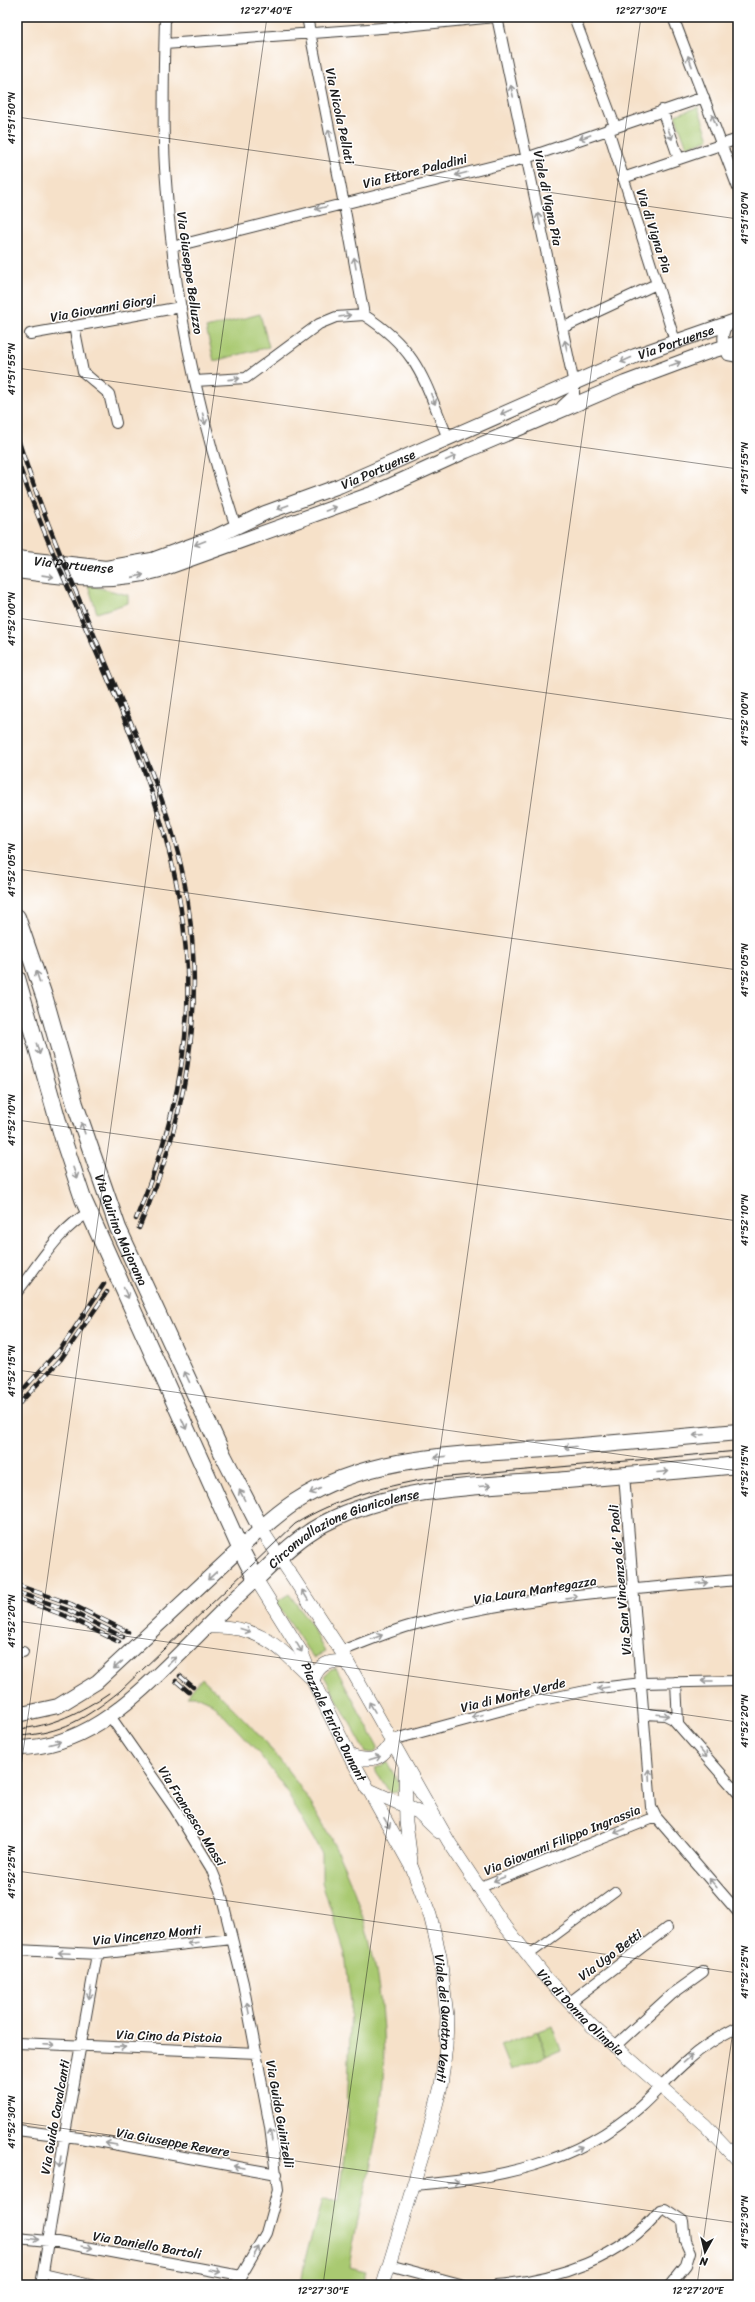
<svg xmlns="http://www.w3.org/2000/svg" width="755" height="2302" viewBox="0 0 755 2302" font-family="Sriracha,sans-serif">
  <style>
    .green { fill: #a9c971; stroke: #627246 }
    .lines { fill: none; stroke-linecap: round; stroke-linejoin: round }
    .pedestrian-casing { stroke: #3d3a36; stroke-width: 10 }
    .minor-casing { stroke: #3d3a36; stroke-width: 12 }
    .tertiary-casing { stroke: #3d3a36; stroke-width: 14 }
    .secondary-casing { stroke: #3d3a36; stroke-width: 16 }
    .primary-casing { stroke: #3d3a36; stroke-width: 18 }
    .pedestrian { stroke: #fff; stroke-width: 8 }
    .minor { stroke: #fff; stroke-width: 10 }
    .tertiary { stroke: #fff; stroke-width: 13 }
    .secondary { stroke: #fff; stroke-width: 14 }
    .primary { stroke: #fff; stroke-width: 16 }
    .tram { stroke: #1c1c1c; stroke-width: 1 }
    .rail-casing { stroke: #1c1c1c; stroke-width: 4.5 }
    .rail { stroke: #fff; stroke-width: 3; stroke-dasharray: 9; stroke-linecap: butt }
    .oneway { stroke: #999 }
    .ticks { fill: none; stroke: #1c1c1c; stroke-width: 1; stroke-opacity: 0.45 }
    .labels { text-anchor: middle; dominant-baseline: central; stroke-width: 3; stroke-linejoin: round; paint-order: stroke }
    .street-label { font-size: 13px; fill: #1c1c1c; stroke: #fff }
    .neatline { fill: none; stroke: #1c1c1c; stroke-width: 1.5 }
    .ticks-label { font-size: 10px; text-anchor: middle; fill: #1c1c1c }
  </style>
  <rect width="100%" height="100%" fill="#fff"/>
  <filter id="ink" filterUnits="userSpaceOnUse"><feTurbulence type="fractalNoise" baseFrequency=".025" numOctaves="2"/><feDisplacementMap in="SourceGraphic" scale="8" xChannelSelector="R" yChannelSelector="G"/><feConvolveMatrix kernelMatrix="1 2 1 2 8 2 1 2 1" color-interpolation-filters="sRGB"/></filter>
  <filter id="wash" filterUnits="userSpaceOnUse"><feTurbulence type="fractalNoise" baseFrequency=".012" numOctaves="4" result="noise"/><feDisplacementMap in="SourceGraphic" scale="16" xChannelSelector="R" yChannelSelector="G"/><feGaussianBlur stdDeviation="0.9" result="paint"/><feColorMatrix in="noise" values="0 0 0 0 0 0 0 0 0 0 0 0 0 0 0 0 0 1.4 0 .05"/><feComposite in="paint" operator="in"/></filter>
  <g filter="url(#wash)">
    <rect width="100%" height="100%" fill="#f6e1c9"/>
    <path class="green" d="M698,107l11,32 -22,8 -12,-32z
      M260,314l9,33 -55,14 -8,-33z
      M88,585l40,10v8l-31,10z
      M289,1594l19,26 17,32 -12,6 -37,-56z
      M336,1668l42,79 -4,6 -8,-1 -42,-76 7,-7z
      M202,1678c30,28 59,57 84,90 71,92 106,211 96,327 -5,58 -24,114 -33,172l18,4 -4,14h-62l4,-26 17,-59 16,1 8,-58 5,-140 -6,-49 -23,-72v-28l-40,-70 -25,-33 -45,-48 -15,-7h-10z
      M387,1762l13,23 -3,7 -7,1 -16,-25 8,-2z
      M552,2026l9,24 -14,6 -9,-25z
      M537,2031l10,25 -36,14 -10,-25z"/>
  </g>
  <g filter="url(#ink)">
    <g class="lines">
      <defs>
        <path id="pedestrian" d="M528,1956l88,-65
          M43,2273l52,12"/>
        <path id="minor" d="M165,17c-1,50 -3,101 0,151 7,122 32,244 71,359
          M307,17l35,177 22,121
          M497,17l77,367v11l-12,11
          M574,17l41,109
          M673,17l65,171
          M165,44l230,-17 100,-10
          M662,110l17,49
          M608,129l67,212
          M623,178l115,-39
          M172,247l354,-89 178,-61
          M729,322c-8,10 -7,22 -1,33l10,2
          M74,326l9,46 26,22 7,29
          M562,328l90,-42
          M30,334l151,-27
          M195,381l51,-3 73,-54 17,-7 28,-2c56,36 60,67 84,123
          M17,1292c20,-25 44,-66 72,-79
          M624,1475l27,332 5,10 82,95
          M341,1651c22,-8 44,-18 68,-25 106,-30 219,-36 329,-46
          M17,1652h6
          M676,1682l2,41
          M644,1714l21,1 8,4 65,74
          M110,1716l65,93 36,59 9,22 23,93 27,144 8,63 -12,43 -30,52
          M392,1740l136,-37 72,-15 42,-5 96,-2
          M478,1888l178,-71
          M17,1950l80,4 135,-15
          M569,2003l98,-75
          M17,2043l240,10
          M614,2047l57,-52 32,-23
          M17,2130l63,8 197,36
          M414,2185c83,-6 162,-21 226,-78 17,-15 31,-33 48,-47 15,-14 32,-24 50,-33
          M17,2238l41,4 183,34
          M389,2265l75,20
          M41,2285l25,-157 31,-174
          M497,2285c59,-5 126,-27 163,-75l5,-1 18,12 2,20 5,11 -4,13 -16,20"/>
        <g id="tertiary">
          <path id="s1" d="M261,1529l80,122 108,191 53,80 45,57 45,47 113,99 33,35"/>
          <path id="s2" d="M256,1579l46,74 11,28 37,75 62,112 18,47 10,41 7,60 -1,30 -5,40 -14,54 -44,145"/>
          <path d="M207,1627c51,-2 68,16 103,50"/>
          <path d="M313,1681c5,-18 17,-21 34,-19"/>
          <path d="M350,1756c20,6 33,5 42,-16"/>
          <path d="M405,1765l1,57 5,39"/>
          <path d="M367,1789l51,23 21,20"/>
        </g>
        <g id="secondary">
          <path id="s3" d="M17,558l89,10 46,-8 65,-24 48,-23 74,-27 296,-130 103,-36"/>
          <path d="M17,571c49,7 94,13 143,-1l214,-77 92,-42 159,-68 83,-31 30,-9"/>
          <path d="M17,1715l41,-9 39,-24 164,-153"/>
          <path d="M17,1748c64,0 109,-42 152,-84 29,-28 57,-58 87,-85"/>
        </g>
        <g id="primary">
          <path id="s4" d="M17,917l28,82 30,105 43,124 106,229 37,72c11,-10 22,-19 34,-27 77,-50 176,-47 265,-54 59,-5 119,-11 178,-16"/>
          <path id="s5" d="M17,978l47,164 19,57 157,349 16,31c21,-20 41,-41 67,-55 70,-37 154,-38 231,-43 61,-5 123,-10 184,-16"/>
        </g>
      </defs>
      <use href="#pedestrian" class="pedestrian-casing"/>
      <use href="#minor" class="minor-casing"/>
      <use href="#tertiary" class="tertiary-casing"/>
      <use href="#secondary" class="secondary-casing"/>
      <use href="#primary" class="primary-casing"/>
      <use href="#pedestrian" class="pedestrian"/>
      <use href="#minor" class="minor"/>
      <use href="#tertiary" class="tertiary"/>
      <use href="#secondary" class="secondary"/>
      <use href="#primary" class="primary"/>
      <path class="tram" d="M17,1729c34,-2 64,-17 92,-36
        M17,1736c45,-2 69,-18 103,-45l175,-167c40,-25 86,-37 131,-45l312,-28"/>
      <defs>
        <path id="rail" d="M17,436c29,92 70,180 106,268 21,49 42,97 55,149 32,130 14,253 -39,375
          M17,459c61,180 179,355 170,551 -3,74 -24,142 -51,209
          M17,1396l45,-49 42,-63
          M17,1406l44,-47 46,-67
          M17,1585l54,19 57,28
          M17,1592l51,18 55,27
          M17,1598l49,18 53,26
          M180,1676l13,11
          M176,1681l13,11"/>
      </defs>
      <use href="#rail" class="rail-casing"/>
      <use href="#rail" class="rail"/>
    </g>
    <defs><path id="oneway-shaft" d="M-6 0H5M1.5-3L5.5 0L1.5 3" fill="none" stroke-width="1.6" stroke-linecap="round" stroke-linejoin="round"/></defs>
    <g class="oneway">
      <use href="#oneway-shaft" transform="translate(690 61) rotate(-111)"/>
      <use href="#oneway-shaft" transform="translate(512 91) rotate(-102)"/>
      <use href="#oneway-shaft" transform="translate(714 120) rotate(-111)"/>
      <use href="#oneway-shaft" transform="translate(670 134) rotate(70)"/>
      <use href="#oneway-shaft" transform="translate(330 135) rotate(-102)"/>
      <use href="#oneway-shaft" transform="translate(585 137) rotate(160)"/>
      <use href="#oneway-shaft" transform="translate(461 174) rotate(166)"/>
      <use href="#oneway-shaft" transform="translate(321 208) rotate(166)"/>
      <use href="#oneway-shaft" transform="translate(539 219) rotate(-102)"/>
      <use href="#oneway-shaft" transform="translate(355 263) rotate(-100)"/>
      <use href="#oneway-shaft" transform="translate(345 316) rotate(-10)"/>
      <use href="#oneway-shaft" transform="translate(566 346) rotate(-102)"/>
      <use href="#oneway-shaft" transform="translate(626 360) rotate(156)"/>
      <use href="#oneway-shaft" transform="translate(675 364) rotate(-20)"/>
      <use href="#oneway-shaft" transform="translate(234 379) rotate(-6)"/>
      <use href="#oneway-shaft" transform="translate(433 399) rotate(68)"/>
      <use href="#oneway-shaft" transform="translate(506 412) rotate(156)"/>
      <use href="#oneway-shaft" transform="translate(204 419) rotate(76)"/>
      <use href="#oneway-shaft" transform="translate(451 458) rotate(-25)"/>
      <use href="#oneway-shaft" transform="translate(283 507) rotate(160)"/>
      <use href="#oneway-shaft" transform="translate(331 509) rotate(-20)"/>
      <use href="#oneway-shaft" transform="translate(200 543) rotate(159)"/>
      <use href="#oneway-shaft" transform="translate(48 576) rotate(8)"/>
      <use href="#oneway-shaft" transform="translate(138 576) rotate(-13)"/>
      <use href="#oneway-shaft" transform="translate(38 977) rotate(-108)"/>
      <use href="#oneway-shaft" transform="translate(38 1049) rotate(74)"/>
      <use href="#oneway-shaft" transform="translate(83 1128) rotate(-108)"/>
      <use href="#oneway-shaft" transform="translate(75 1173) rotate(71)"/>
      <use href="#oneway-shaft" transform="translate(126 1293) rotate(66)"/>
      <use href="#oneway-shaft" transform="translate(187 1377) rotate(-115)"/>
      <use href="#oneway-shaft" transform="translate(184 1424) rotate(66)"/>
      <use href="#oneway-shaft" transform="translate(699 1435) rotate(175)"/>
      <use href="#oneway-shaft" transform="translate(570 1447) rotate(175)"/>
      <use href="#oneway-shaft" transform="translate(440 1457) rotate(174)"/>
      <use href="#oneway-shaft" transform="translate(663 1472) rotate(-5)"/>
      <use href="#oneway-shaft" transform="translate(485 1486) rotate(-5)"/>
      <use href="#oneway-shaft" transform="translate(315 1491) rotate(155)"/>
      <use href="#oneway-shaft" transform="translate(242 1495) rotate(-117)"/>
      <use href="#oneway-shaft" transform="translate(212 1576) rotate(137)"/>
      <use href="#oneway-shaft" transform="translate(702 1583) rotate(-5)"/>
      <use href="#oneway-shaft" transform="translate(305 1595) rotate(-122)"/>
      <use href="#oneway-shaft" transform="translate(572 1597) rotate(-8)"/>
      <use href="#oneway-shaft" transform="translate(245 1630) rotate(18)"/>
      <use href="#oneway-shaft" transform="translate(377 1637) rotate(-21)"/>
      <use href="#oneway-shaft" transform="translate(299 1647) rotate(60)"/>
      <use href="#oneway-shaft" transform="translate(172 1661) rotate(-44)"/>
      <use href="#oneway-shaft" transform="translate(118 1665) rotate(139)"/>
      <use href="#oneway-shaft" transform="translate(707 1681) rotate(180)"/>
      <use href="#oneway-shaft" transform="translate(603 1688) rotate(171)"/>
      <use href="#oneway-shaft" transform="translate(372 1707) rotate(-120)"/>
      <use href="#oneway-shaft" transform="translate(663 1715) rotate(7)"/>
      <use href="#oneway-shaft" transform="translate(477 1716) rotate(165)"/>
      <use href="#oneway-shaft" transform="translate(55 1743) rotate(-15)"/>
      <use href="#oneway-shaft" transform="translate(703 1753) rotate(49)"/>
      <use href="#oneway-shaft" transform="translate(375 1758) rotate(-17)"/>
      <use href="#oneway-shaft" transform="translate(649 1775) rotate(-94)"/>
      <use href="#oneway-shaft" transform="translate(387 1823) rotate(60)"/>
      <use href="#oneway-shaft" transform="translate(620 1831) rotate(158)"/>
      <use href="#oneway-shaft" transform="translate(499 1879) rotate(160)"/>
      <use href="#oneway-shaft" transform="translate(713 1883) rotate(-130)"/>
      <use href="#oneway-shaft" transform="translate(193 1943) rotate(173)"/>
      <use href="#oneway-shaft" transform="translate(64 1953) rotate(-177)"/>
      <use href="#oneway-shaft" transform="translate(90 1993) rotate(100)"/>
      <use href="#oneway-shaft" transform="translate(248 2008) rotate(-101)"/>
      <use href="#oneway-shaft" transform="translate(49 2045) rotate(2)"/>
      <use href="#oneway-shaft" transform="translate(120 2047) rotate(2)"/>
      <use href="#oneway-shaft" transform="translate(688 2059) rotate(-41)"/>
      <use href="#oneway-shaft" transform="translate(271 2135) rotate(-99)"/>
      <use href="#oneway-shaft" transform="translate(111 2144) rotate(-170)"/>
      <use href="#oneway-shaft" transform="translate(577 2149) rotate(-26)"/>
      <use href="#oneway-shaft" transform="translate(60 2162) rotate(99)"/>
      <use href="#oneway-shaft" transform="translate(239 2167) rotate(-170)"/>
      <use href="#oneway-shaft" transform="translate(453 2182) rotate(-5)"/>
      <use href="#oneway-shaft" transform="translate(33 2239) rotate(5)"/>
      <use href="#oneway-shaft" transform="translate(87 2247) rotate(10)"/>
      <use href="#oneway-shaft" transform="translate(256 2252) rotate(-61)"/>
      <use href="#oneway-shaft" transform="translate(215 2271) rotate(10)"/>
    </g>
  </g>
  <path class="ticks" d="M17,117l721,102M17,368l721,101M17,618l721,102M17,869l721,101M17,1120l721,101M17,1370l721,101M17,1621l721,101M17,1795l250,-1778M17,1871l721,102M17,2122l721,101M323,2285l318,-2268M697,2285l41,-290"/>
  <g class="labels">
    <g class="street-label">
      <text transform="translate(340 116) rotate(78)">Via Nicola Pellati</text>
      <text transform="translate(415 171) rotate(-14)">Via Ettore Paladini</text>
      <text transform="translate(548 198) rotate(78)">Viale di Vigna Pia</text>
      <text transform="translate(654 231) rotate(72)">Via di Vigna Pia</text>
      <text transform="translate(190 273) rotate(82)">Via Giuseppe Belluzzo</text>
      <text transform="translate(103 308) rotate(-10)">Via Giovanni Giorgi</text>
      <text stroke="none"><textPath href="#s3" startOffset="704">Via Portuense</textPath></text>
      <text stroke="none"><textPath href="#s3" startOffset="380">Via Portuense</textPath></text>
      <text stroke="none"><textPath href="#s3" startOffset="57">Via Portuense</textPath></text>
      <text stroke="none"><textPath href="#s4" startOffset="330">Via Quirino Majorana</textPath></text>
      <text stroke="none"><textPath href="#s5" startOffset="752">Circonvallazione Gianicolense</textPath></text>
      <text transform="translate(620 1580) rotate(-95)">Via San Vincenzo de' Paoli</text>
      <text transform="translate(535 1590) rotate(-9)">Via Laura Mantegazza</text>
      <text transform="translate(513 1695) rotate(-14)">Via di Monte Verde</text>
      <text stroke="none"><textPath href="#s2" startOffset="163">Piazzale Enrico Dunant</textPath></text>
      <text transform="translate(192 1816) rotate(58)">Via Francesco Massi</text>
      <text transform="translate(562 1840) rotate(-22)">Via Giovanni Filippo Ingrassia</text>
      <text transform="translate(147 1935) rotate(-6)">Via Vincenzo Monti</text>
      <text transform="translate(610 1955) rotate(-37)">Via Ugo Betti</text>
      <text stroke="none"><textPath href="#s1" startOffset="581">Via di Donna Olimpia</textPath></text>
      <text stroke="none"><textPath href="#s2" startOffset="484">Viale dei Quattro Venti</textPath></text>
      <text transform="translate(169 2036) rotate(2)">Via Cino da Pistoia</text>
      <text transform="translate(280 2114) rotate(80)">Via Guido Guinizelli</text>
      <text transform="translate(55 2117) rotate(-80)">Via Guido Cavalcanti</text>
      <text transform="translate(173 2142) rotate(10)">Via Giuseppe Revere</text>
      <text transform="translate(147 2245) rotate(10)">Via Daniello Bartoli</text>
    </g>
  </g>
  <rect width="755" height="2302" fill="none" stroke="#fff" stroke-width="44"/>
  <g transform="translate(705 2252) rotate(188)" stroke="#ffffff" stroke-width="3" paint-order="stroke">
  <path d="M0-3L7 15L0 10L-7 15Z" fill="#1c1c1c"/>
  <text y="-6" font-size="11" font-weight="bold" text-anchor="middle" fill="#1c1c1c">N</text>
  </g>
  <rect x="22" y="22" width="711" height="2258" class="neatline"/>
  <g class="ticks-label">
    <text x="266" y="14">12°27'40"E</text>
    <text x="641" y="14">12°27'30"E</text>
    <text transform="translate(11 118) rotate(-90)" y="4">41°51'50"N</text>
    <text transform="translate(744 218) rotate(-90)" y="4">41°51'50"N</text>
    <text transform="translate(11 369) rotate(-90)" y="4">41°51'55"N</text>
    <text transform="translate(744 468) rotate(-90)" y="4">41°51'55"N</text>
    <text transform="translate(11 619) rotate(-90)" y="4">41°52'00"N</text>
    <text transform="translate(744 719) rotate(-90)" y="4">41°52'00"N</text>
    <text transform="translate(11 870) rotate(-90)" y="4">41°52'05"N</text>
    <text transform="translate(744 970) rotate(-90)" y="4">41°52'05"N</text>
    <text transform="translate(11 1120) rotate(-90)" y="4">41°52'10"N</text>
    <text transform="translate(744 1220) rotate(-90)" y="4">41°52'10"N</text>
    <text transform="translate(11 1371) rotate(-90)" y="4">41°52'15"N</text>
    <text transform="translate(744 1471) rotate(-90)" y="4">41°52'15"N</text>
    <text transform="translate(11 1621) rotate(-90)" y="4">41°52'20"N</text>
    <text transform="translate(744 1721) rotate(-90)" y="4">41°52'20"N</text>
    <text transform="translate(11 1872) rotate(-90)" y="4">41°52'25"N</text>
    <text transform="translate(744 1972) rotate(-90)" y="4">41°52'25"N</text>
    <text transform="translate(11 2122) rotate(-90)" y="4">41°52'30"N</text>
    <text transform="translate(744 2222) rotate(-90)" y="4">41°52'30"N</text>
    <text x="323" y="2294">12°27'30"E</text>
    <text x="698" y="2294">12°27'20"E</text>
  </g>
</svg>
